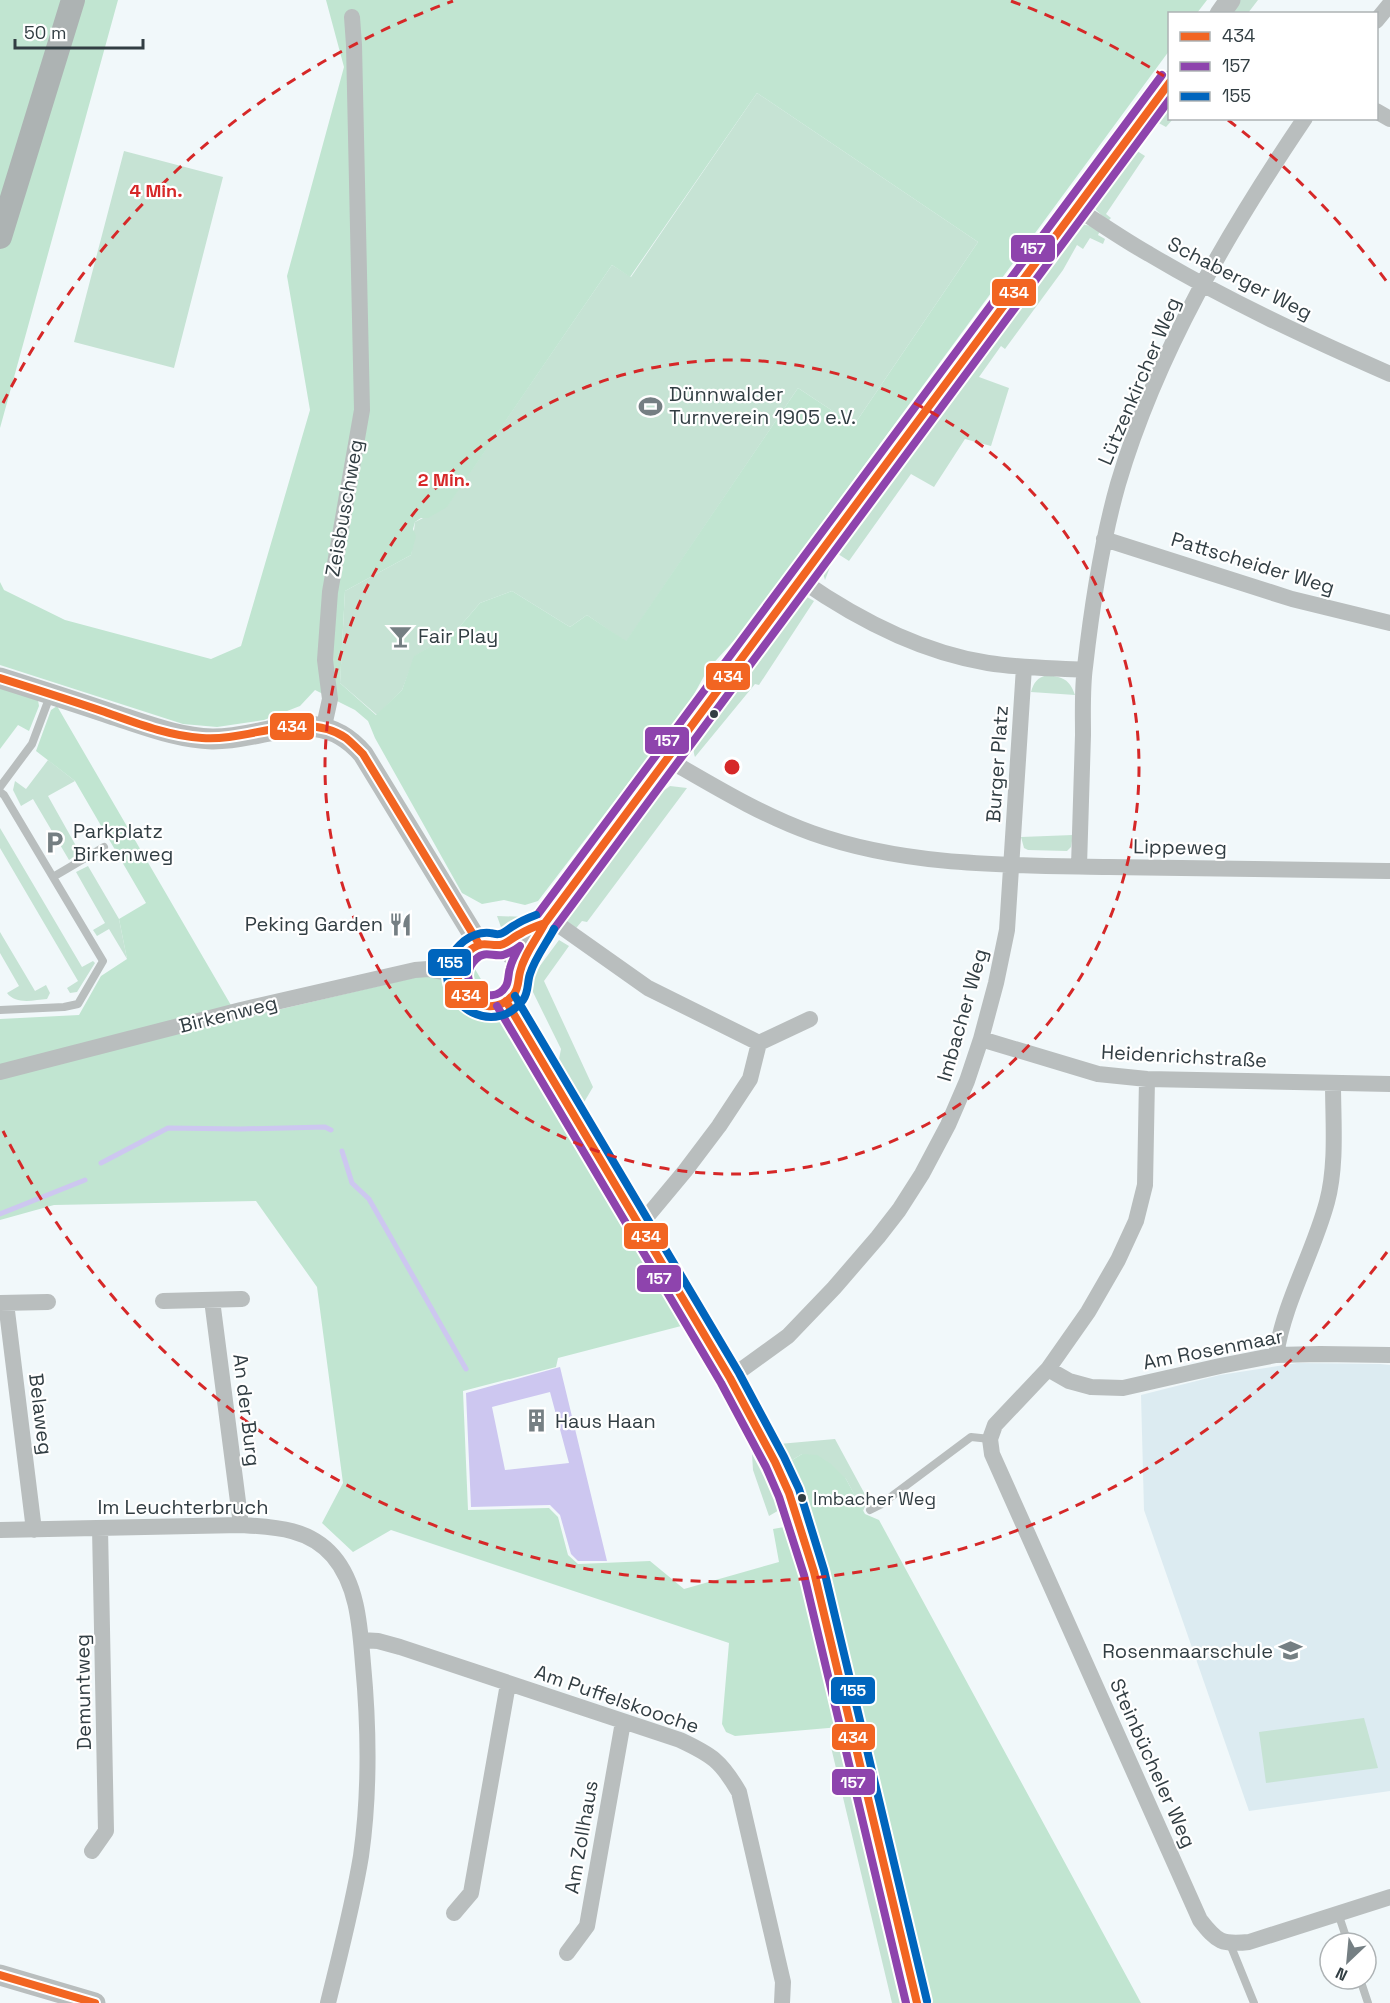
<svg xmlns="http://www.w3.org/2000/svg" width="1390" height="2003" viewBox="0 0 1390 2003" font-family="'Space Grotesk',sans-serif">
  <style>
    .built { fill: #dcebf1 }
    .green { fill: #c6e3d4 }
    .forest { fill: #c1e5d1; fill-rule: evenodd }
    .water { fill: #cdc7f0; fill-rule: evenodd }
    .lines { fill: none; stroke-linecap: round; stroke-linejoin: round }
    .stream { stroke: #cdc7f0; stroke-width: 5 }
    .service { stroke: #b9bebe; stroke-width: 8 }
    .minor { stroke: #b9bebe; stroke-width: 16 }
    .tertiary { stroke: #b9bebe; stroke-width: 21 }
    .secondary { stroke: #adb3b3; stroke-width: 24 }
    .bus-1-casing { stroke: #fff; stroke-width: 12 }
    .bus-2-casing { stroke: #fff; stroke-width: 12 }
    .bus-3-casing { stroke: #fff; stroke-width: 12 }
    .bus-1 { stroke: #f26522; stroke-width: 8 }
    .bus-2 { stroke: #8e44ad; stroke-width: 8 }
    .bus-3 { stroke: #0065bd; stroke-width: 8 }
    .ring { fill: none; stroke: #d62828; stroke-width: 3; stroke-dasharray: 10 8 }
    .bus-dot { fill: #323e43; stroke: #fff; stroke-width: 2 }
    .labels { text-anchor: middle; dominant-baseline: central; stroke-width: 4.5; stroke-linejoin: round; paint-order: stroke }
    .bus-label { font-size: 18px; fill: #323e43; stroke: #fff; text-anchor: start }
    .street-label { font-size: 20px; fill: #323e43; stroke: #fff }
    .poi-label { font-size: 20px; fill: #323e43; stroke: #fff; text-anchor: start }
    .centre { fill: #d62828; stroke: #fff; stroke-width: 3 }
    .ring-label { font-size: 18px; text-anchor: middle; font-weight: bold; fill: #d62828; stroke: #fff; stroke-width: 4.5; stroke-linejoin: round; paint-order: stroke }
    .line-badge { stroke: #fff; stroke-width: 2 }
    .badge-label { font-size: 16px; text-anchor: middle; font-weight: bold; fill: #fff }
  </style>
  <rect width="100%" height="100%" fill="#f1f8fa"/>
  <path class="built" d="M1297,1363l83,1 10,1v426l-141,20 -105,-301 -3,-115 79,-20z"/>
  <path class="green" d="M1239,0h19l-10,13 -8,-1 -2,1 -9,1z
    M757,93l221,149 -124,183 -56,-37 -172,254 -39,-27 -17,12 -58,-36 -32,12 -25,29 -40,24 -13,34 -25,25 -37,-32 5,-92 66,-36 4,-33 32,-16 165,-241 19,12z
    M1169,94l1,24 3,1 -7,8 -11,-6 -21,28 11,7 -39,58 5,4 -3,3 -12,-11 -2,-9z
    M124,151l99,26 -49,191 -100,-26z
    M1081,224l10,2 9,5 -2,4 7,4 -2,5 -13,-6 -7,11 -6,-4 -14,25 -58,79 -4,-3 -22,31 30,11 -18,58 -26,-7 -31,48 -23,-13 -62,87 -11,-7 -6,8 -7,18 -4,-13 250,-339z
    M807,597l7,4 -55,84 -4,-1 -60,73c-5,-13 5,-22 12,-32l3,2 5,-8 -1,-2 32,-43v-9l52,-67z
    M1047,675c15,2 23,4 28,20l-44,-3c3,-10 6,-14 16,-17z
    M48,760l27,21 -27,15 32,57 -11,7 -36,-61 -12,7 -8,-16 2,-9 11,8z
    M670,786l17,2 -100,134 -5,-1 -10,12 -9,-6 1,-13 95,-120z
    M0,828l82,139 11,-6 2,2 -18,29 -7,1 -3,-5 11,-7 -78,-133z
    M1073,835l-2,12 -4,4 -39,-1 -4,-2 -3,-11z
    M88,866l31,53 8,40 -18,-30 -12,7 -4,-6 12,-7 -29,-51z
    M497,916l32,1 -27,13z
    M0,932l35,59 11,-6 4,8 -3,6c-13,1 -31,6 -40,-6l12,-7 -19,-33z
    M559,940l10,6 -25,35 49,106 -10,17 -25,-40 3,-15 -33,-67z
    M835,1439l33,61 -5,11 -17,-32 -44,-25 -13,8 -10,-18z
    M752,1454l29,55 -12,7 -16,-46z
    M1364,1718l14,50 -112,15 -7,-51z
    M847,1742l62,261h-17l-62,-260z"/>
  <path class="forest" d="M0,0h118l-118,428z
    M326,0h881l-10,13 -27,1 -1,37 -428,582 -33,36 -20,36 -150,196 -13,4 -21,-5 -22,4 -20,-11 -87,-155 -7,-17 -13,-11 -40,-20 -15,16 -36,14 -47,7 -34,-3 -183,-59v-83l4,8 61,30 146,39 30,-13 69,-236 -23,-134 57,-209zM757,93l221,149 -124,183 -56,-37 -172,253 -39,-26 -17,12 -58,-36 -32,12 -25,29 -41,24 -12,34 -26,25 -36,-32 5,-92 66,-36 5,-19 -3,-7 2,-7 6,-4h7l19,-11 165,-242 18,12z
    M0,681l38,19 1,6 -10,25 -11,-6 -18,24z
    M57,706l182,313 233,-55 213,361 -127,33 -2,9 -93,24 5,119 81,-2 9,9 10,38 10,9 72,-3 34,28 95,-27 -6,-33 17,-3 50,201 -105,9 -9,-4 -4,-8 7,-81 -338,-113 -38,22 -31,-29 21,-40 -26,-196 -61,-86 -202,4 -54,15v-201l79,-4 22,-39 26,-17 -8,-40 27,-16 -71,-122 -39,-30 15,-41z
    M802,1454l15,1 14,9 15,15 19,35 14,6 262,483h-211c-24,-100 -49,-200 -73,-301 -18,-80 -30,-166 -68,-240z"/>
  <path class="water" d="M560,1367l47,194h-29l-7,-7 -11,-39 -10,-10 -79,2 -5,-114zM550,1392l19,71 -64,7 -13,-63z"/>
  <g class="lines">
    <path class="stream" d="M342,1151l10,32 17,16 97,170
      M101,1163l67,-35 72,1 85,-2 6,3
      M0,1214l85,-34"/>
    <path class="service" d="M0,787l32,-43 18,-48
      M0,792l4,3 99,166 -25,43 -14,3 -64,3
      M53,877l51,-30
      M870,1510l10,-5 91,-68 19,2
      M1338,1913l10,30
      M1230,1944l24,59
      M1360,1979l8,24"/>
    <path class="minor" d="M1376,21l14,-17
      M1376,111l14,8
      M1076,208c24,15 48,32 73,46 77,46 159,84 241,120
      M1104,539l188,60 98,24
      M801,580c56,39 118,72 187,83 32,5 64,5 96,7
      M324,726l6,-27 -5,-39 5,-68 32,-182 -8,-365 -2,-28
      M667,759c47,27 94,56 145,74 95,34 198,32 297,34 93,1 187,3 281,4
      M1079,866c1,-44 3,-87 4,-131 0,-23 -1,-46 2,-68 7,-62 16,-123 33,-183 39,-132 110,-252 187,-366
      M549,918l99,70 111,55
      M981,1039l117,35 49,5 243,5
      M0,1072l241,-62 174,-40 13,-1 29,6
      M1147,1079l-2,106 -9,36 -18,39 -30,52 -40,57 -53,56 -5,14 2,15 208,466c17,22 22,25 49,22l141,-45
      M640,1225l45,-54 34,-45 31,-47 9,-36 51,-24
      M212,1300l29,225
      M163,1301l79,-2
      M0,1303l48,-1
      M6,1303l28,227
      M1276,1355c8,-53 37,-101 51,-153 10,-37 6,-81 6,-119
      M1048,1369l21,12 22,6 32,1 97,-22 56,-11 44,-1 70,1
      M730,1378l58,-42 46,-48 44,-51 21,-27 23,-36 26,-49 19,-44 14,-42 15,-56 11,-53 17,-263
      M0,1530l241,-5c34,2 68,3 92,31 25,29 27,72 30,108 6,64 7,128 -2,192 -8,49 -21,98 -33,147
      M361,1640l17,1 22,6 280,93c32,15 41,21 59,52l44,190 -1,21
      M92,1851l14,-20 -6,-303
      M454,1913l17,-20 37,-209
      M567,1953l20,-27 36,-204"/>
    <path class="tertiary" d="M1220,14l10,-14
      M0,678c38,12 76,24 114,37 32,10 64,23 98,24 56,1 106,-38 151,15l116,190
      M458 975a31 31 0 1 1 62 0a31 31 0 1 1-62 0Z
      M499,945l46,-22
      M520,970l25,-47 625,-842
      M506,1001l224,377 45,84 14,31 11,30 14,49 103,431
      M0,1975l95,28"/>
    <path class="secondary" d="M0,237l73,-237"/>
    <defs>
      <path id="bus-1" d="M0,678c35,11 70,22 105,34 31,11 64,24 97,26 47,4 102,-29 144,0 6,5 12,11 17,16l116,190
        M545,923c-8,16 -21,31 -25,49 -2,7 -1,16 -6,22 -30,37 -83,-19 -41,-46 11,-7 16,-2 27,-3 7,-1 13,-8 20,-11 8,-5 16,-8 25,-11z
        M545,923l625,-841
        M545,923l625,-841
        M506,1001l224,377 45,84 14,31 25,79 103,431
        M0,1975l95,28"/>
      <path id="bus-2" d="M538,914l624,-839
        M554,929l616,-830
        M520,946c-4,7 -8,14 -10,22 -2,5 -1,13 -4,18 -14,24 -55,-3 -30,-27 9,-9 17,-2 27,-4 6,-2 12,-5 17,-9z
        M497,1006l224,377 45,84 13,30 25,78 102,428"/>
      <path id="bus-3" d="M536,915c-8,3 -15,6 -21,10 -5,2 -11,9 -16,9 -3,1 -6,-1 -9,-1 -9,-1 -19,3 -26,8 -50,42 22,107 59,59 6,-8 4,-18 7,-26 5,-16 16,-30 24,-45
        M515,996l224,377 45,84 15,32 25,81 103,431"/>
    </defs>
    <use href="#bus-1" class="bus-1-casing"/>
    <use href="#bus-2" class="bus-2-casing"/>
    <use href="#bus-3" class="bus-3-casing"/>
    <use href="#bus-1" class="bus-1"/>
    <use href="#bus-2" class="bus-2"/>
    <use href="#bus-3" class="bus-3"/>
  </g>
  <g class="ring">
    <circle cx="732" cy="767" r="407"/>
    <path d="M1387 1252A815 815 0 0 1 3 1131M3 403A815 815 0 0 1 453 1M1011 1A815 815 0 0 1 1164 76M1228 120A815 815 0 0 1 1387 282"/>
  </g>
  <defs>
    <symbol id="stadium-bare" viewBox="-9 -9 18 18"><path d="M0-5a6.5 5 0 1 0 0 10a6.5 5 0 1 0 0-10ZM-3.5-1.8h7v3.6h-7Z" fill="#757f83" stroke="#fff" stroke-width="2.5" paint-order="stroke"/></symbol>
    <symbol id="bar-bare" viewBox="-9 -9 18 18"><path d="M-6-5H6L.8 .8V4.5H3.5V6h-7V4.5H-.8V.8Z" fill="#757f83" stroke="#fff" stroke-width="2.5" paint-order="stroke"/></symbol>
    <symbol id="parking-bare" viewBox="-9 -9 18 18"><path d="M-3.5-5.5H1a3.5 3.5 0 0 1 0 7H-1V5.5H-3.5ZM-1-3.4V-.6H.8a1.4 1.4 0 0 0 0-2.8Z" fill="#757f83" stroke="#fff" stroke-width="2.5" paint-order="stroke"/></symbol>
    <symbol id="restaurant-bare" viewBox="-9 -9 18 18"><path d="M-5-6h1v4h1v-4h1v4h1v-4h1v5L-1.5 .5V6h-2V.5L-5-1ZM5-6V6H3V1.5H1.5Q1.5-4 5-6Z" fill="#757f83" stroke="#fff" stroke-width="2.5" paint-order="stroke"/></symbol>
    <symbol id="building-bare" viewBox="-9 -9 18 18"><path d="M-4-6H4V6H1V3H-1V6H-4ZM-2.5-4.3h1.7v1.8h-1.7ZM.8-4.3h1.7v1.8H.8ZM-2.5-1h1.7V.8h-1.7ZM.8-1h1.7V.8H.8Z" fill="#757f83" stroke="#fff" stroke-width="2.5" paint-order="stroke"/></symbol>
    <symbol id="school-bare" viewBox="-9 -9 18 18"><path d="M0-5L7-2L0 1L-7-2ZM-4 1L0 2.5L4 1V4Q0 6-4 4Z" fill="#757f83" stroke="#fff" stroke-width="2.5" paint-order="stroke"/></symbol>
  </defs>
  <g fill-rule="evenodd">
    <use href="#stadium-bare" x="634" y="390" width="33" height="33"/>
    <use href="#bar-bare" x="384" y="620" width="33" height="33"/>
    <use href="#parking-bare" x="38" y="826" width="33" height="33"/>
    <use href="#restaurant-bare" x="384" y="908" width="33" height="33"/>
    <use href="#building-bare" x="520" y="1404" width="33" height="33"/>
    <use href="#school-bare" x="1274" y="1634" width="33" height="33"/>
  </g>
  <g class="bus-dot">
    <circle cx="714" cy="714" r="5"/>
    <circle cx="802" cy="1498" r="5"/>
  </g>
  <g class="labels">
    <g class="bus-label">
      <text x="813" y="1498">Imbacher Weg</text>
    </g>
    <g class="street-label">
      <text transform="translate(1240 278) rotate(27)">Schaberger Weg</text>
      <text transform="translate(1139 381) rotate(-67)">Lützenkircher Weg</text>
      <text transform="translate(344 508) rotate(-80)">Zeisbuschweg</text>
      <text transform="translate(1253 563) rotate(17)">Pattscheider Weg</text>
      <text transform="translate(997 764) rotate(-86)">Burger Platz</text>
      <text transform="translate(1180 847) rotate(1)">Lippeweg</text>
      <text transform="translate(228 1014) rotate(-14)">Birkenweg</text>
      <text transform="translate(962 1015) rotate(-74)">Imbacher Weg</text>
      <text transform="translate(1184 1056) rotate(3)">Heidenrichstraße</text>
      <text transform="translate(1213 1349) rotate(-11)">Am Rosenmaar</text>
      <text transform="translate(247 1410) rotate(83)">An der Burg</text>
      <text transform="translate(41 1414) rotate(83)">Belaweg</text>
      <text x="183" y="1507">Im Leuchterbruch</text>
      <text transform="translate(83 1692) rotate(-91)">Demuntweg</text>
      <text transform="translate(617 1699) rotate(19)">Am Puffelskooche</text>
      <text transform="translate(1153 1763) rotate(66)">Steinbücheler Weg</text>
      <text transform="translate(581 1837) rotate(-80)">Am Zollhaus</text>
    </g>
    <g class="poi-label">
      <text x="669" y="394">Dünnwalder<tspan x="669" dy="23">Turnverein 1905 e.V.</tspan></text>
      <text x="418" y="636">Fair Play</text>
      <text x="73" y="831">Parkplatz<tspan x="73" dy="23">Birkenweg</tspan></text>
      <text x="383" y="924" text-anchor="end">Peking Garden</text>
      <text x="555" y="1421">Haus Haan</text>
      <text x="1273" y="1651" text-anchor="end">Rosenmaarschule</text>
    </g>
  </g>
  <circle cx="732" cy="767" r="9" class="centre"/>
  <g class="ring-label">
    <text x="156" y="197">4 Min.</text>
    <text x="444" y="486">2 Min.</text>
  </g>
  <g class="line-badge">
    <rect x="1010" y="234" width="46" height="29" rx="6" fill="#8e44ad"/>
    <rect x="991" y="278" width="46" height="29" rx="6" fill="#f26522"/>
    <rect x="705" y="662" width="46" height="29" rx="6" fill="#f26522"/>
    <rect x="269" y="712" width="46" height="29" rx="6" fill="#f26522"/>
    <rect x="644" y="726" width="46" height="29" rx="6" fill="#8e44ad"/>
    <rect x="427" y="948" width="45" height="29" rx="6" fill="#0065bd"/>
    <rect x="444" y="980" width="45" height="29" rx="6" fill="#f26522"/>
    <rect x="623" y="1222" width="46" height="28" rx="6" fill="#f26522"/>
    <rect x="636" y="1264" width="46" height="29" rx="6" fill="#8e44ad"/>
    <rect x="830" y="1676" width="46" height="29" rx="6" fill="#0065bd"/>
    <rect x="831" y="1723" width="45" height="28" rx="6" fill="#f26522"/>
    <rect x="831" y="1768" width="45" height="28" rx="6" fill="#8e44ad"/>
  </g>
  <g class="badge-label">
    <text x="1033" y="254">157</text>
    <text x="1014" y="298">434</text>
    <text x="728" y="682">434</text>
    <text x="292" y="732">434</text>
    <text x="667" y="746">157</text>
    <text x="450" y="968">155</text>
    <text x="466" y="1001">434</text>
    <text x="646" y="1242">434</text>
    <text x="659" y="1284">157</text>
    <text x="853" y="1696">155</text>
    <text x="853" y="1743">434</text>
    <text x="853" y="1788">157</text>
  </g>
  <rect x="1168" y="12" width="210" height="108" fill="#ffffff" stroke="#adb2b4" stroke-width="1.5"/>
  <rect x="1180" y="32" width="30" height="9" fill="#f26522" stroke="#adb2b4" stroke-width="1.5"/>
  <text x="1222" y="42" font-size="18" fill="#323e43">434</text>
  <rect x="1180" y="62" width="30" height="9" fill="#8e44ad" stroke="#adb2b4" stroke-width="1.5"/>
  <text x="1222" y="72" font-size="18" fill="#323e43">157</text>
  <rect x="1180" y="92" width="30" height="9" fill="#0065bd" stroke="#adb2b4" stroke-width="1.5"/>
  <text x="1222" y="102" font-size="18" fill="#323e43">155</text>
  <g transform="translate(1348 1961) rotate(206)"><circle r="28" fill="#ffffff" stroke="#adb2b4" stroke-width="1.5"/>
  <path d="M0-4.5L10 22L0 15L-10 22Z" fill="#757f83"/>
  <text y="-9" font-size="16" font-weight="bold" text-anchor="middle" fill="#323e43">N</text>
  </g>
  <path d="M15 39v9h128v-9" fill="none" stroke="#323e43" stroke-width="3"/>
  <text x="24" y="39" font-size="18" fill="#323e43" stroke="#ffffff" stroke-width="4.5" paint-order="stroke">50 m</text>
</svg>
